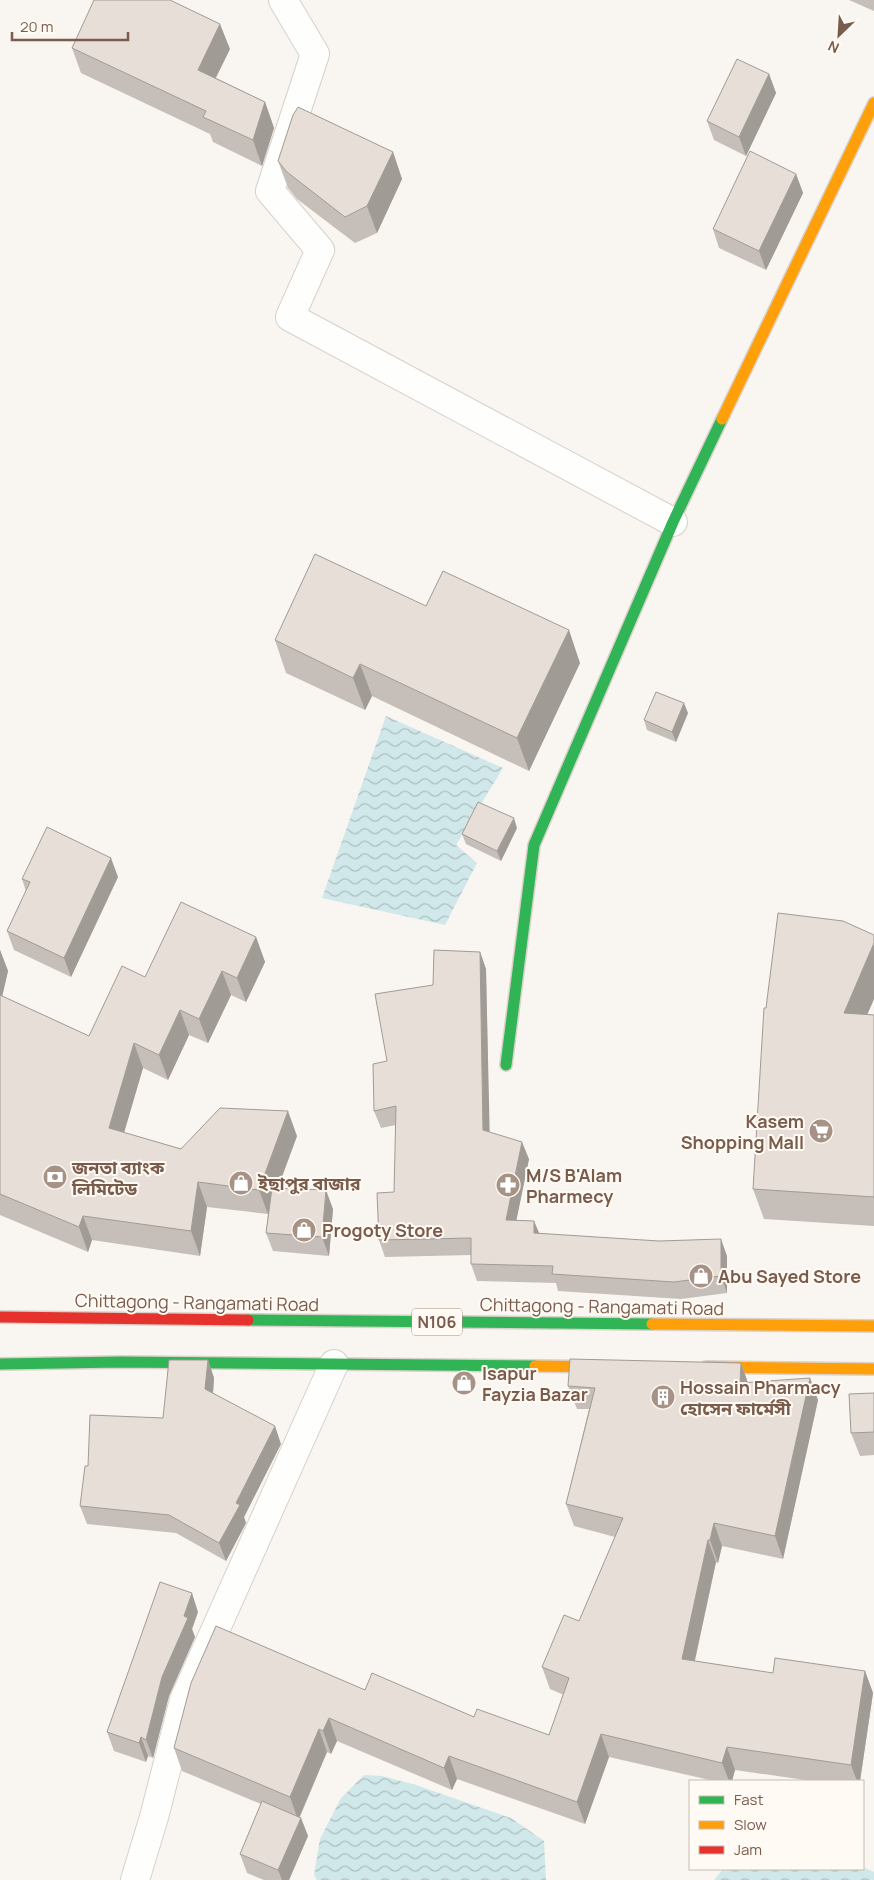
<svg xmlns="http://www.w3.org/2000/svg" width="874" height="1880" viewBox="0 0 874 1880" font-family="Manrope,'Noto Sans Bengali',sans-serif">
  <style>
    .water { fill: url(#water-waves) }
    .lines { fill: none; stroke-linecap: round; stroke-linejoin: round }
    .street-casing { stroke: #d7d1cb; stroke-width: 30 }
    .fast-casing { stroke: #d9d2cb; stroke-width: 14 }
    .slow-casing { stroke: #d9d2cb; stroke-width: 14 }
    .jam-casing { stroke: #d9d2cb; stroke-width: 14 }
    .street { stroke: #fefefd; stroke-width: 28 }
    .fast { stroke: #30b455; stroke-width: 11 }
    .slow { stroke: #ff9f0a; stroke-width: 11 }
    .jam { stroke: #e5322d; stroke-width: 11 }
    .wall { fill: #c6bfb9 }
    .shaded-wall { fill: #a19b96 }
    .building { fill: #e6ded7; stroke: #a19b96 }
    .labels { text-anchor: middle; dominant-baseline: central; stroke-width: 4; stroke-linejoin: round; paint-order: stroke }
    .shield { fill: #fffaf3; stroke: #a28b7f; stroke-width: 1 }
    .shield-label { font-size: 16px; font-weight: bold; fill: #7a5c4d }
    .poi-label { font-size: 18px; font-weight: bold; fill: #7a5c4d; stroke: #fffaf3; text-anchor: start }
    .street-label { font-size: 18px; fill: #7a5c4d; stroke: #fffaf3 }
  </style>
  <defs>
    <pattern id="water-waves" width="16" height="10" patternUnits="userSpaceOnUse" patternTransform="scale(1.25)"><rect width="16" height="10" fill="#d0e8ea"/><path d="M0 5q4-4 8 0t8 0" fill="none" stroke="#aebfc0"/></pattern>
  </defs>
  <rect width="100%" height="100%" fill="#f9f5f0"/>
  <path class="water" d="M386,716l117,52 -47,77 21,18 -32,62 -123,-27z
    M364,1775l18,1 34,9 95,33 33,23 2,39h-229l-3,-5 6,-36 21,-41z
    M863,1867l11,5v8h-160l9,-11z"/>
  <g class="lines">
    <defs>
      <path id="street" d="M283,0l32,54 -45,137 50,59 -30,67 383,205
        M135,1880l19,-63 30,-117 150,-336"/>
      <path id="fast" d="M506,1065l28,-220 139,-323 49,-103
        M248,1320l404,4
        M0,1364l120,-2 415,4"/>
      <path id="slow" d="M722,419l152,-316
        M652,1324l222,2
        M535,1366l73,1
        M706,1367l168,2"/>
      <path id="jam" d="M0,1317l248,3"/>
    </defs>
    <use href="#street" class="street-casing"/>
    <use href="#fast" class="fast-casing"/>
    <use href="#slow" class="slow-casing"/>
    <use href="#jam" class="jam-casing"/>
    <use href="#street" class="street"/>
    <use href="#fast" class="fast"/>
    <use href="#slow" class="slow"/>
    <use href="#jam" class="jam"/>
  </g>
  <path class="wall" d="M849,0h25v11z
    M72,48l158,1 -14,29 49,24 9,26 -12,38 -49,-24 -3,-8 -129,-61z
    M769,74l7,19 -30,63 -32,-16 -7,-19z
    M393,152l9,27 -25,54 -22,10 -58,-44 -9,-11 -10,-27z
    M796,174l7,19 -37,77 -47,-22 -6,-19z
    M426,606l154,57 -51,108 -157,-75 -7,14 -79,-37 -11,-33z
    M688,713l-12,29 -29,-12 -3,-10z
    M517,828l-16,33 -35,-17 -4,-10z
    M118,877l-47,100 -57,-27 -7,-19 19,-40 -4,-12z
    M874,935v64l-7,15 7,1v211l-110,-7 -11,-30z
    M256,937l9,25 -19,40 -15,-7 -23,48 -19,-8 -21,45 -25,-12 -19,65 57,16 116,-13 -19,52 55,21 -4,47 -56,-5 -7,-18 2,-19 -61,-7 -7,49 -108,-16 -4,12 -88,-37v-265l8,21 -6,25 87,40 56,-59z
    M480,952l6,17 3,163 40,27 -13,61 18,1 5,12 188,23v37l-46,6 -123,-8 -2,-8 -79,-2 -6,-17v-9l-86,2 -6,-17 15,-48 2,-67 -15,3 -7,-17 13,-50 46,-76z
    M208,1360l6,18 -1,15 68,51 -37,73 2,6 -20,38 -50,-28 -89,-9 -7,-18 83,-88z
    M741,1363l7,20 62,-5 8,22 -35,159 -61,-13 -4,17 -2,-1 -21,99 78,12 92,-2 8,22 -13,88h-48l-77,-11 -3,11h-18l-105,-24 -24,67 -128,-45 -5,11 -115,-49 -6,13 -4,-2 -27,65 1,1 7,18 -19,44h-25l-17,-7 -7,-19 21,-50 -79,-33 -8,-23 191,-58 184,45 15,-40 -14,-6 -8,-22 37,-46 36,-84 -41,-11 -8,-22 23,-95h-12l-9,-23z
    M874,1393v62l-14,1 -9,-23z
    M198,1612l-6,17 3,8 -26,59 -16,62 -5,-2 -2,6 -32,-11 -7,-19z"/>
  <path class="shaded-wall" d="M220,24l10,25 -23,46 -9,-25z
    M769,74l7,19 -30,63 -7,-19z
    M265,102l9,26 -12,38 -9,-26z
    M393,152l9,27 -25,54 -10,-27z
    M796,174l7,19 -37,77 -7,-19z
    M569,630l11,33 -51,108 -12,-33z
    M360,664l12,32 -7,14 -12,-32z
    M684,703l4,10 -12,29 -4,-10z
    M514,818l3,10 -16,33 -4,-10z
    M111,858l7,19 -47,100 -7,-19z
    M256,937l9,25 -19,40 -9,-24z
    M874,943v56l-19,44 -11,-30z
    M0,950l8,21 -8,35z
    M480,952l6,17 4,178 -7,-17z
    M222,971l9,24 -23,48 -9,-24z
    M180,1010l9,25 -21,45 -9,-25z
    M134,1043l9,25 -25,85 -9,-25z
    M288,1111l9,25 -29,78 -9,-24z
    M522,1142l7,17 -16,78 -7,-17z
    M198,1182l9,25 -7,49 -9,-25z
    M326,1190l7,19 -4,47 -7,-19z
    M83,1216l9,24 -4,12 -9,-25z
    M534,1221l7,17 -7,-5z
    M721,1239l6,17v37l-6,-17z
    M208,1360l6,18 -2,29 -7,-18z
    M741,1363l8,23 -9,-3z
    M810,1378l8,22 -35,159 -8,-23z
    M275,1426l6,18 -37,73 2,6 -20,38 -7,-18 17,-40z
    M714,1523l8,23 -4,17 -8,-23z
    M708,1540l8,22 -26,120 -8,-23z
    M192,1593l6,19 -6,17 3,8 -26,59 -16,62 -7,-18 16,-63z
    M865,1671l8,22 -13,88h-3l-6,-16z
    M329,1718l8,23 -6,13 -8,-23z
    M319,1729l8,23 -29,68 -8,-23z
    M601,1734l8,23 -24,67 -8,-22z
    M141,1737l7,19 -2,6 -7,-19z
    M727,1747l8,23 -3,11h-3l-7,-18z
    M449,1756l8,23 -5,11 -8,-22z
    M301,1818l7,18 -19,44h-7l-4,-10z"/>
  <path class="building" d="M94,0h76l50,24 -22,46 67,32 -12,38 -50,-23 3,-6 -134,-63z
    M737,59l32,15 -30,63 -32,-16z
    M298,107l95,45 -26,54 -22,11 -58,-45 -9,-11 15,-46z
    M750,151l46,23 -37,77 -46,-22z
    M315,554l111,52 17,-35 126,59 -52,108 -157,-74 -7,14 -78,-38z
    M656,692l28,11 -12,29 -28,-12z
    M478,802l36,16 -17,33 -35,-17z
    M47,827l64,31 -47,100 -57,-27 23,-49 -8,-3z
    M181,902l75,35 -19,41 -15,-7 -23,48 -19,-9 -21,45 -25,-12 -25,85 72,21 39,-41 68,3 -29,79 -61,-8 -7,49 -108,-15 -4,11 -79,-33v-199l89,41 33,-70 23,11z
    M778,913l65,8 31,14v8l-30,70 30,2v182l-121,-8 11,-181h2z
    M434,950l46,2 3,178 39,12 -16,78 28,1v12l125,8 62,-2v37l-47,6 -122,-8 1,-8 -82,-2v-26l-92,2 -2,-47 17,-1 2,-86 -22,5 -1,-47 14,-3 -12,-67 58,-9z
    M272,1188l54,2 -4,47 -56,-4z
    M570,1359l171,4 -1,20 70,-5 -35,158 -61,-13 -4,17h-2l-26,119 91,14 2,-15 90,13 -14,94 -124,-18 -5,16 -121,-29 -24,68 -128,-46 -5,12 -115,-50 -6,13 -4,-2 -29,68 -116,-49 17,-65 25,-57 149,64 7,-17 102,44 3,-8 72,26 20,-57 -27,-11 22,-52 15,6 44,-103 -57,-14 29,-116 -27,-2z
    M169,1360h39l-3,29 70,37 -39,77 4,2 -21,38 -50,-28 -89,-9 5,-40h3l2,-51 73,3z
    M874,1393v39l-23,1 -2,-39z
    M160,1582l32,11 -8,23 4,2 -26,59 -16,63 -5,-3 -2,6 -32,-11z
    M262,1801l39,17 -23,52 -38,-16z"/>
  <defs>
    <symbol id="supermarket-disc" viewBox="-11 -11 22 22"><circle r="9.5" fill="#a69286" stroke="#fffaf3"/><path d="M-6-5.5h2.5l.6 2H6L4.5 2H-2.5L-4.4-4H-6ZM-1.5 3.2a1.3 1.3 0 1 0 .1 0ZM3 3.2a1.3 1.3 0 1 0 .1 0Z" fill="#fff"/></symbol>
    <symbol id="bank-disc" viewBox="-11 -11 22 22"><circle r="9.5" fill="#a69286" stroke="#fffaf3"/><path d="M-6-4H6V4H-6ZM0-2.3a2.3 2.3 0 1 0 0 4.6a2.3 2.3 0 1 0 0-4.6Z" fill="#fff"/></symbol>
    <symbol id="shop-disc" viewBox="-11 -11 22 22"><circle r="9.5" fill="#a69286" stroke="#fffaf3"/><path d="M-5-2.5h2.3a2.7 3.5 0 0 1 5.4 0H5L5.5 6h-11ZM-1.5-2.5h3a1.5 2.3 0 0 0-3 0Z" fill="#fff"/></symbol>
    <symbol id="pharmacy-disc" viewBox="-11 -11 22 22"><circle r="9.5" fill="#a69286" stroke="#fffaf3"/><path d="M-2-6h4v4h4v4h-4v4h-4v-4h-4v-4h4Z" fill="#fff"/></symbol>
    <symbol id="building-disc" viewBox="-11 -11 22 22"><circle r="9.5" fill="#a69286" stroke="#fffaf3"/><path d="M-4-6H4V6H1V3H-1V6H-4ZM-2.5-4.3h1.7v1.8h-1.7ZM.8-4.3h1.7v1.8H.8ZM-2.5-1h1.7V.8h-1.7ZM.8-1h1.7V.8H.8Z" fill="#fff"/></symbol>
  </defs>
  <g fill-rule="evenodd">
    <use href="#supermarket-disc" x="807" y="1117" width="28" height="28"/>
    <use href="#bank-disc" x="41" y="1163" width="28" height="28"/>
    <use href="#shop-disc" x="227" y="1169" width="28" height="28"/>
    <use href="#pharmacy-disc" x="494" y="1171" width="28" height="28"/>
    <use href="#shop-disc" x="290" y="1216" width="28" height="28"/>
    <use href="#shop-disc" x="687" y="1262" width="28" height="28"/>
    <use href="#shop-disc" x="450" y="1369" width="28" height="28"/>
    <use href="#building-disc" x="649" y="1383" width="28" height="28"/>
  </g>
  <g class="labels">
    <rect class="shield" x="412" y="1308.5" width="50" height="27" rx="4"/>
    <g class="shield-label">
      <text x="437" y="1322">N106</text>
    </g>
    <g class="poi-label">
      <text x="804" y="1121" text-anchor="end">Kasem<tspan x="804" dy="21">Shopping Mall</tspan></text>
      <text x="72" y="1167">জনতা ব্যাংক<tspan x="72" dy="21">লিমিটেড</tspan></text>
      <text x="526" y="1175">M/S B'Alam<tspan x="526" dy="21">Pharmecy</tspan></text>
      <text x="258" y="1183">ইছাপুর বাজার</text>
      <text x="322" y="1230">Progoty Store</text>
      <text x="718" y="1276">Abu Sayed Store</text>
      <text x="482" y="1373">Isapur<tspan x="482" dy="21">Fayzia Bazar</tspan></text>
      <text x="680" y="1387">Hossain Pharmacy<tspan x="680" dy="21">হোসেন ফার্মেসী</tspan></text>
    </g>
    <g class="street-label">
      <text transform="translate(197 1302) rotate(1)">Chittagong - Rangamati Road</text>
      <text transform="translate(602 1306) rotate(1)">Chittagong - Rangamati Road</text>
    </g>
  </g>
  <rect x="689" y="1780" width="175" height="90" fill="#fffaf3" stroke="#cabbb1"/>
  <rect x="699" y="1796" width="25" height="8" fill="#30b455" stroke="#cabbb1"/>
  <text x="734" y="1805" font-size="15" fill="#7a5c4d">Fast</text>
  <rect x="699" y="1821" width="25" height="8" fill="#ff9f0a" stroke="#cabbb1"/>
  <text x="734" y="1830" font-size="15" fill="#7a5c4d">Slow</text>
  <rect x="699" y="1846" width="25" height="8" fill="#e5322d" stroke="#cabbb1"/>
  <text x="734" y="1855" font-size="15" fill="#7a5c4d">Jam</text>
  <g transform="translate(839 35) rotate(205)" stroke="#fffaf3" stroke-width="4" paint-order="stroke">
  <path d="M0-4L9 19L0 12L-9 19Z" fill="#7a5c4d"/>
  <text y="-8" font-size="14" font-weight="bold" text-anchor="middle" fill="#7a5c4d">N</text>
  </g>
  <path d="M12 32v8h116v-8" fill="none" stroke="#7a5c4d" stroke-width="2.5"/>
  <text x="20" y="32" font-size="15" fill="#7a5c4d" stroke="#fffaf3" stroke-width="4" paint-order="stroke">20 m</text>
</svg>
